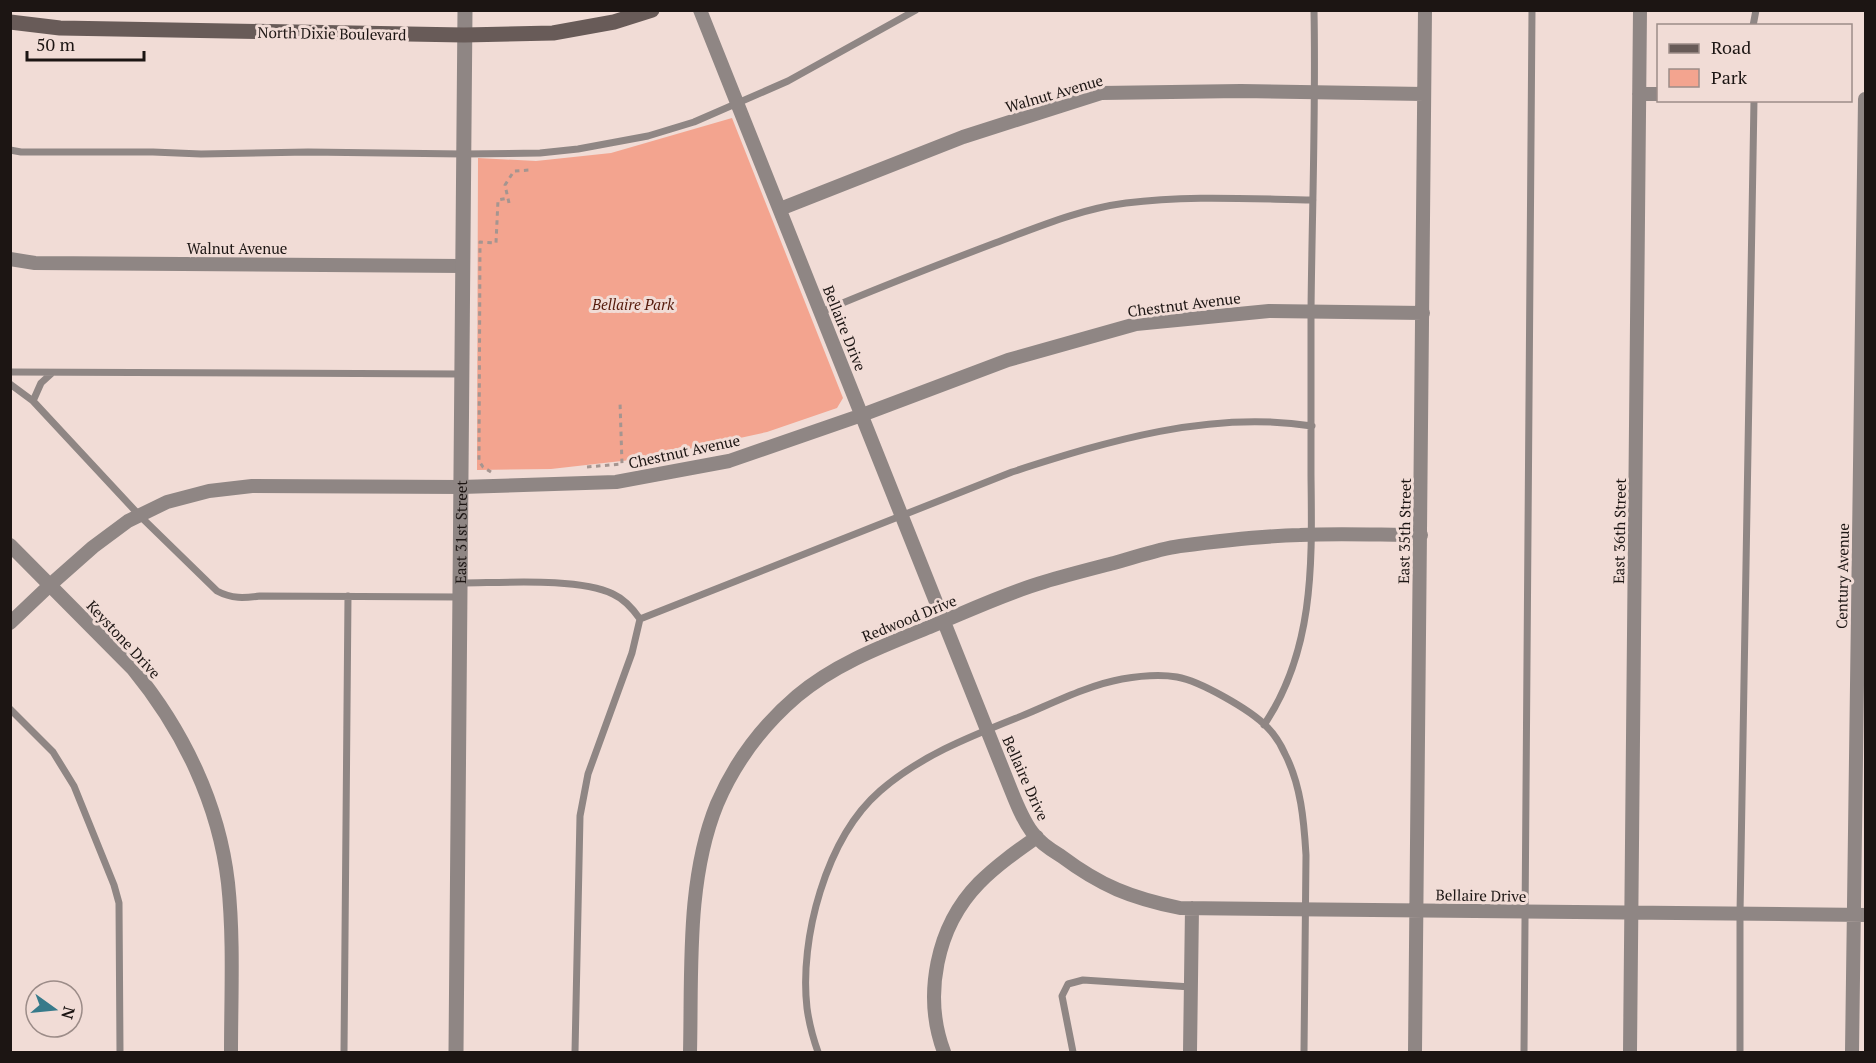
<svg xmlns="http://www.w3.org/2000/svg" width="1876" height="1063" viewBox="0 0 1876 1063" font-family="'PT Serif',serif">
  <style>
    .green { fill: #f3a48f }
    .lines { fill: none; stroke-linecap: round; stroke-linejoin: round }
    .path { stroke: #a59590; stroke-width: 3; stroke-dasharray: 4.5 4.5; stroke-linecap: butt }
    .service { stroke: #8f8684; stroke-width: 7 }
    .minor { stroke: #8f8684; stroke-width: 14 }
    .tertiary { stroke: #8f8684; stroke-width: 15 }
    .secondary { stroke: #685b58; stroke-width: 15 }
    .labels { text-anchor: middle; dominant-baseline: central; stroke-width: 6; stroke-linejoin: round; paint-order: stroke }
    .street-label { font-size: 15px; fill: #1c1513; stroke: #f1dcd6 }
    .park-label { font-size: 15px; font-style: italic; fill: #551b0c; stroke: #f1dcd6 }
  </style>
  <rect width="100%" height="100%" fill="#f1dcd6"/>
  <path class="green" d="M732,118l111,280 -6,10 -70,24 -119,26 -97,11 -74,1 1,-312 58,3 75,-8z"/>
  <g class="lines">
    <path class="path" d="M509,203l-4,-18 9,-14 16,-1
      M587,467l35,-3 -2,-62
      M491,472l-8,-5 -4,-6 1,-219 16,1 2,-43 10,-2"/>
    <path class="service" d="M1753,26l3,-16
      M10,150l11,2h132l48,2 107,-2 155,2 77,-1 38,-4 70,-13 46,-14 94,-41 128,-71
      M821,312c57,-24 116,-47 174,-69 43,-16 85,-34 131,-40 62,-8 125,-4 187,-3
      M10,372l451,2
      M10,384l23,17 107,115 77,75c15,8 27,7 43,5l200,1
      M33,401l8,-18 11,-10
      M460,583c41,0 118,-6 153,11 11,5 20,15 27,25l-8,34 -44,121 -8,42 -5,236
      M640,619l372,-147c96,-31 198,-62 300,-46
      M10,709l43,43 21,34 40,99 5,18 1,149
      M1264,725c51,-76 48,-163 47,-250 0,-55 0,-110 0,-164 1,-100 5,-200 3,-301
      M344,1052l4,-456
      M818,1052c-5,-14 -9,-29 -11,-44 -8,-69 19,-170 73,-217 41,-36 94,-56 144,-76 31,-13 65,-30 98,-36 17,-3 38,-5 55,-2 23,4 74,33 90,50 7,7 14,18 18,27 16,31 19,67 21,101l-2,197
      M1073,1052l-11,-56 6,-12 15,-4 108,7
      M1524,1052l8,-1042
      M1740,1052v-138l14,-814"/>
    <path class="minor" d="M700,10l311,780c6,15 12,30 21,42 7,10 19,18 29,24 40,30 70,42 119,52l686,7
      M1639,94h19
      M780,209l183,-72 138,-44 140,-2 183,3
      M10,259l25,4 428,3
      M10,545l123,124c50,61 86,135 95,214 6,56 3,114 3,169
      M10,623l40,-38 43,-38 35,-26 39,-19 42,-11 43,-5 209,1 155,-5 113,-21 133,-46 146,-55 128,-36 133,-13 154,2
      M690,1052c2,-80 -4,-172 27,-248 18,-42 46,-79 80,-108 39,-33 88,-51 135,-70 36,-15 74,-33 112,-44 23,-7 47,-13 70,-19 22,-6 44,-14 66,-17 38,-5 82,-10 120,-11 40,-2 81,0 121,0
      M944,1052c-21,-56 -8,-125 35,-169 18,-18 38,-32 58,-46
      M1190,1052l2,-144
      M1415,1052l10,-1042
      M1630,1052l10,-1042
      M1852,1052l13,-953"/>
    <path class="tertiary" id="s1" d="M456,1052l9,-1042"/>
    <path class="secondary" d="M10,22l50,6 404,7 89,-2 61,-11 38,-12"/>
  </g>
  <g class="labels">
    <g class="street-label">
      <text transform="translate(332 33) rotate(1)">North Dixie Boulevard</text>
      <text transform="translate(1054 93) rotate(-16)">Walnut Avenue</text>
      <text x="237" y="248">Walnut Avenue</text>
      <text transform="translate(1184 304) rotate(-7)">Chestnut Avenue</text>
      <text transform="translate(845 328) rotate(68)">Bellaire Drive</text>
      <text transform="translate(684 451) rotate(-12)">Chestnut Avenue</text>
      <text transform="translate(1404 531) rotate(-89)">East 35th Street</text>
      <text transform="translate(1619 531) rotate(-89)">East 36th Street</text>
      <text stroke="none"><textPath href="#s1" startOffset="520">East 31st Street</textPath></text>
      <text transform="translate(1842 576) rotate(-89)">Century Avenue</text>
      <text transform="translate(909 618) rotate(-22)">Redwood Drive</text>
      <text transform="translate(124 639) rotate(47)">Keystone Drive</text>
      <text transform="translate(1026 778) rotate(66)">Bellaire Drive</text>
      <text transform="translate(1481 895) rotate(1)">Bellaire Drive</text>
    </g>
    <g class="park-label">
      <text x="633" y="304">Bellaire Park</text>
    </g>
  </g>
  <rect width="1876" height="1063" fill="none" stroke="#1c1513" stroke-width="24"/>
  <rect x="1657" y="24" width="195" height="78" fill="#f1dcd6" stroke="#9c8c88" stroke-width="1.5"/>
  <rect x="1669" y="44" width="30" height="9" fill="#685b58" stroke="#9c8c88" stroke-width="1.5"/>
  <text x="1711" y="54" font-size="18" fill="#1c1513">Road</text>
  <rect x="1669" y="69" width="30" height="18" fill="#f3a48f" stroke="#9c8c88" stroke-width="1.5"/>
  <text x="1711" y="84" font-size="18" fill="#1c1513">Park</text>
  <g transform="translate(54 1009) rotate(105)"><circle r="28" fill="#f1dcd6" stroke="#9c8c88" stroke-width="1.5"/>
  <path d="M0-4.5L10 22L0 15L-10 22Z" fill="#377a8a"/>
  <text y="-9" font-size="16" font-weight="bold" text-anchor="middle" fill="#1c1513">N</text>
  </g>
  <path d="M27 51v9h117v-9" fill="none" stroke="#1c1513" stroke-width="3"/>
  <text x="36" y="51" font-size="18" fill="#1c1513" stroke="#f1dcd6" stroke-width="4.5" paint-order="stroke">50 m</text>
</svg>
